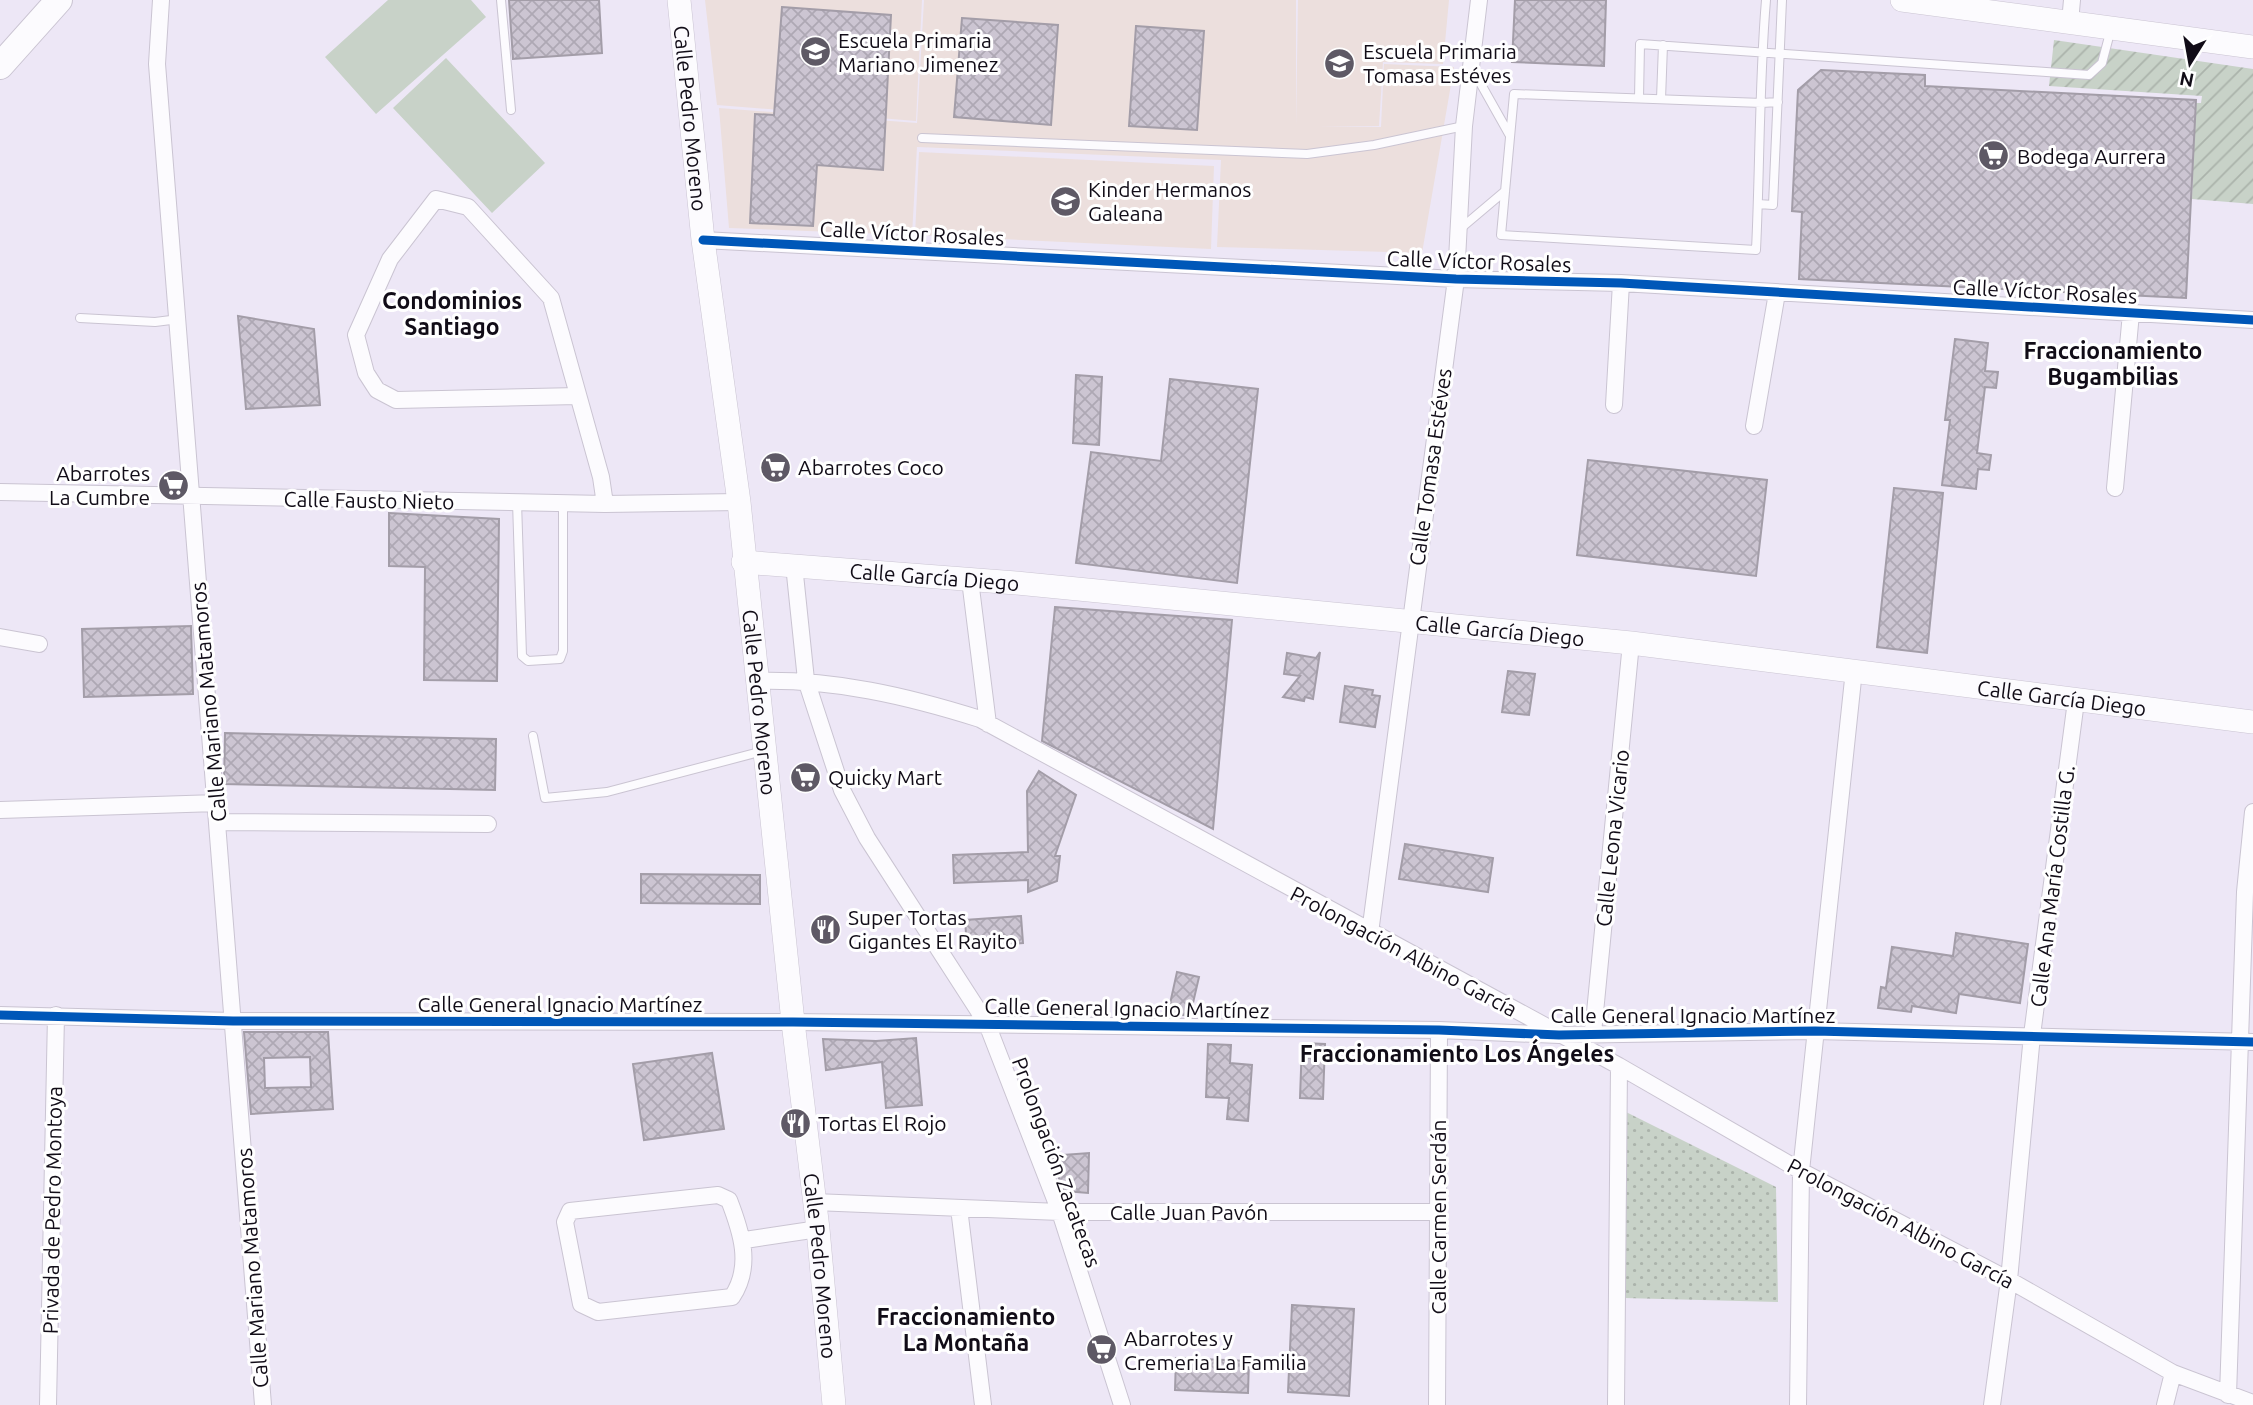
<svg xmlns="http://www.w3.org/2000/svg" width="2253" height="1405" viewBox="0 0 2253 1405" font-family="Ubuntu,sans-serif">
  <style>
    .education { fill: #ecdfdd }
    .park { fill: url(#park-dots) }
    .garden { fill: url(#garden-furrows) }
    .pitch { fill: #c8d2c8 }
    .building { fill: url(#building-cross-hatch); stroke: #a39da8; stroke-width: 2; fill-rule: evenodd }
    .lines { fill: none; stroke-linecap: round; stroke-linejoin: round }
    .lane-casing { stroke: #cac4d2; stroke-width: 10 }
    .street-casing { stroke: #cac4d2; stroke-width: 18 }
    .secondary-casing { stroke: #cac4d2; stroke-width: 24 }
    .primary-casing { stroke: #cac4d2; stroke-width: 28 }
    .lane { stroke: #fcfbfe; stroke-width: 8 }
    .street { stroke: #fcfbfe; stroke-width: 16 }
    .secondary { stroke: #fcfbfe; stroke-width: 23 }
    .primary { stroke: #fcfbfe; stroke-width: 26 }
    .cycleway-casing { stroke: #fff; stroke-width: 13 }
    .cycleway { stroke: #0057b8; stroke-width: 9 }
    .labels { text-anchor: middle; dominant-baseline: central; stroke-width: 6; stroke-linejoin: round; paint-order: stroke }
    .poi-label { font-size: 21px; fill: #110c17; stroke: #fff; text-anchor: start }
    .street-label { font-size: 21px; fill: #110c17; stroke: #fff }
    .neighbourhood-label { font-size: 23px; font-weight: bold; fill: #110c17; stroke: #fff }
  </style>
  <defs>
    <pattern id="park-dots" width="8" height="8" patternUnits="userSpaceOnUse" patternTransform="scale(1.75)"><rect width="8" height="8" fill="#c8d2c8"/><path d="M2 2h.1M6 6h.1" fill="none" stroke="#abb3ab" stroke-width="1.8" stroke-linecap="round"/></pattern>
    <pattern id="garden-furrows" width="10" height="10" patternUnits="userSpaceOnUse" patternTransform="scale(1.75)"><rect width="10" height="10" fill="#c8d2c8"/><path d="M-1 1l2-2M0 10L10 0M9 11l2-2" fill="none" stroke="#abb3ab"/></pattern>
    <pattern id="building-cross-hatch" width="8" height="8" patternUnits="userSpaceOnUse" patternTransform="scale(1.75)"><rect width="8" height="8" fill="#ccc5d2"/><path d="M0 0l8 8M0 8l8-8" fill="none" stroke="#aea8b4"/></pattern>
  </defs>
  <rect width="100%" height="100%" fill="#ede7f6"/>
  <path class="education" d="M705,0h217l-6,121 -199,-16z
    M924,0h372v126l2,-126h151l-6,64 -60,-2 -4,64h-61l63,1 3,-63 70,3 -32,186 -205,-6 4,-87 -304,-13 -5,88 -183,-7 -10,-120 198,15z
    M919,152l295,14 -3,83 -296,-14z"/>
  <path class="park" d="M1626,1112l150,75 2,115 -154,-4z"/>
  <path class="garden" d="M2054,40l199,29v135l-61,-5 3,-96h6l1,-7 -153,-10z"/>
  <path class="pitch" d="M388,0h83l15,17 -110,97 -51,-57z
    M446,58l99,105 -53,50 -99,-105z"/>
  <path class="building" d="M509,0h90l3,53 -89,6z
    M1515,0h91l-2,66 -92,-4z
    M782,7l109,8 -8,155 -66,-5 -4,61 -63,-3 5,-109 19,1z
    M962,18l96,7 -7,100 -97,-8z
    M1136,26l68,5 -7,99 -68,-4z
    M1821,70l104,5v11l271,14 -10,198 -387,-19 3,-67 -10,-1 6,-121z
    M238,316l76,13 6,76 -74,4z
    M1955,339l33,4 -3,28 13,1 -2,16 -11,-1 -8,66 14,2 -2,15 -11,-1 -2,20 -34,-4 8,-65h-5z
    M1076,375l26,2 -3,68 -26,-2z
    M1170,379l88,10 -21,194 -161,-20 15,-111 70,9z
    M1588,460l179,20 -11,96 -179,-21z
    M1894,488l49,5 -16,160 -50,-6z
    M389,513l110,6 -2,162 -73,-1 1,-113 -36,-1z
    M1055,607l177,13 -19,209 -171,-88z
    M191,626l2,68 -109,3 -2,-68z
    M1320,652l-7,47 -8,-2 -1,4 -21,-4 17,-21 -16,-2 3,-21 29,5z
    M1508,671l27,3 -6,41 -27,-3z
    M1345,686l28,4 -1,5 8,1 -5,31 -35,-5z
    M225,733l271,6 -1,51 -271,-6z
    M1039,771l37,24 -21,61h5l-3,25 -29,11v-12l-74,3 -1,-28 75,-3 -1,-61z
    M1405,844l88,14 -5,34 -89,-13z
    M641,874l119,1v29l-119,-1z
    M1021,916l2,27 -56,4 -2,-27z
    M1956,933l72,11 -8,59 -61,-9 -3,19 -44,-7 -1,6 -33,-4 3,-21 5,1 6,-41 61,9z
    M1177,972l22,5 -9,39 -22,-3z
    M244,1032h84l5,77 -82,5zM310,1057l1,30 -46,1 -1,-30z
    M916,1038l6,67 -36,3 -4,-46 -56,8 -3,-31 53,2z
    M1302,1043l23,1 -2,55 -23,-1z
    M1208,1044l23,1 -1,18 22,2 -4,56 -21,-2 2,-21 -23,-1z
    M712,1053l12,76 -80,11 -11,-76z
    M1089,1153l-1,40 -24,-2 -14,-35z
    M1292,1305l62,4 -5,87 -61,-4z
    M1176,1358l73,3 -1,32 -73,-3z"/>
  <g class="lines">
    <defs>
      <path id="lane" d="M501,0l10,110
        M1766,0c-7,83 -6,167 -10,250l-255,-15 13,-141 248,9 16,-1
        M1473,70l36,64
        M1639,98l1,-54 449,31 13,-12 9,-34
        M1661,99l2,-54
        M922,138l385,16 67,-9 90,-19
        M1758,204l15,1 9,-205
        M1460,229l45,-38
        M80,318l75,4 24,-3
        M517,502l5,154 6,5 32,-2 3,-8v-148
        M533,736l12,62 62,-6 156,-41"/>
      <path id="street" d="M161,0l-4,64 106,1341
        M2070,22l2,-22
        M703,240l753,39 165,4 632,37
        M578,396l-182,4 -19,-10 -11,-17 -10,-38 34,-76 46,-60 32,8 83,91 50,179 4,27
        M1614,405l7,-122
        M1754,426l23,-133
        M2115,488l16,-175
        M0,492l605,12 134,-2
        M794,565l12,115 36,110 25,48 120,186 73,188 62,193
        M970,580l18,144
        M0,637l39,7
        M757,681c77,-2 150,15 223,38l639,347 182,105 208,109 164,93 80,30
        M0,810l217,-7
        M218,822l270,2
        M1370,933l86,-654 8,-153 15,-126
        M0,1015l233,6 560,1 646,8 120,5 256,-4 438,11
        M1593,1033l38,-390
        M718,1195l11,5c12,31 24,66 3,97l-134,15 -17,-8 -16,-82 5,-11z
        M814,1202l246,10h378
        M959,1208l24,197
        M745,1240l73,-11
        M2228,1395l17,-503 8,-80
        M48,1405l8,-390
        M1437,1405l2,-375
        M1616,1405l3,-339
        M1798,1405l3,-234 53,-501
        M1992,1405l17,-125 23,-245 44,-334
        M2165,1405l8,-32"/>
      <g id="secondary">
        <path id="s1" d="M679,0l24,240 36,262 54,520 25,207 16,176"/>
        <path d="M1902,0l351,47"/>
        <path id="s2" d="M743,562l273,21 615,60 622,79"/>
      </g>
      <path id="primary" d="M0,66l59,-66"/>
    </defs>
    <use href="#lane" class="lane-casing"/>
    <use href="#street" class="street-casing"/>
    <use href="#secondary" class="secondary-casing"/>
    <use href="#primary" class="primary-casing"/>
    <use href="#lane" class="lane"/>
    <use href="#street" class="street"/>
    <use href="#secondary" class="secondary"/>
    <use href="#primary" class="primary"/>
    <defs>
      <path id="cycleway" d="M703,240l753,39 165,4 632,37
        M0,1015l233,6 560,1 646,8 120,5 256,-4 438,11"/>
    </defs>
    <use href="#cycleway" class="cycleway-casing"/>
    <use href="#cycleway" class="cycleway"/>
  </g>
  <defs>
    <symbol id="school-disc" viewBox="-11 -11 22 22"><circle r="9.5" fill="#5e5965" stroke="#fff"/><path d="M0-5L7-2L0 1L-7-2ZM-4 1L0 2.5L4 1V4Q0 6-4 4Z" fill="#fff"/></symbol>
    <symbol id="supermarket-disc" viewBox="-11 -11 22 22"><circle r="9.5" fill="#5e5965" stroke="#fff"/><path d="M-6-5.5h2.5l.6 2H6L4.5 2H-2.5L-4.4-4H-6ZM-1.5 3.2a1.3 1.3 0 1 0 .1 0ZM3 3.2a1.3 1.3 0 1 0 .1 0Z" fill="#fff"/></symbol>
    <symbol id="restaurant-disc" viewBox="-11 -11 22 22"><circle r="9.5" fill="#5e5965" stroke="#fff"/><path d="M-5-6h1v4h1v-4h1v4h1v-4h1v5L-1.5 .5V6h-2V.5L-5-1ZM5-6V6H3V1.5H1.5Q1.5-4 5-6Z" fill="#fff"/></symbol>
  </defs>
  <g fill-rule="evenodd">
    <use href="#school-disc" x="798" y="34" width="35" height="35"/>
    <use href="#school-disc" x="1322" y="46" width="35" height="35"/>
    <use href="#supermarket-disc" x="1976" y="138" width="35" height="35"/>
    <use href="#school-disc" x="1048" y="184" width="35" height="35"/>
    <use href="#supermarket-disc" x="758" y="450" width="35" height="35"/>
    <use href="#supermarket-disc" x="156" y="468" width="35" height="35"/>
    <use href="#supermarket-disc" x="788" y="760" width="35" height="35"/>
    <use href="#restaurant-disc" x="808" y="912" width="35" height="35"/>
    <use href="#restaurant-disc" x="778" y="1106" width="35" height="35"/>
    <use href="#supermarket-disc" x="1084" y="1332" width="35" height="35"/>
  </g>
  <g class="labels">
    <g class="poi-label">
      <text x="838" y="40">Escuela Primaria<tspan x="838" dy="24">Mariano Jimenez</tspan></text>
      <text x="1363" y="51">Escuela Primaria<tspan x="1363" dy="24">Tomasa Estéves</tspan></text>
      <text x="2017" y="156">Bodega Aurrera</text>
      <text x="1088" y="189">Kinder Hermanos<tspan x="1088" dy="24">Galeana</tspan></text>
      <text x="798" y="467">Abarrotes Coco</text>
      <text x="150" y="473" text-anchor="end">Abarrotes<tspan x="150" dy="24">La Cumbre</tspan></text>
      <text x="828" y="777">Quicky Mart</text>
      <text x="848" y="917">Super Tortas<tspan x="848" dy="24">Gigantes El Rayito</tspan></text>
      <text x="818" y="1123">Tortas El Rojo</text>
      <text x="1124" y="1338">Abarrotes y<tspan x="1124" dy="24">Cremeria La Familia</tspan></text>
    </g>
    <g class="street-label">
      <text stroke="none"><textPath href="#s1" startOffset="119">Calle Pedro Moreno</textPath></text>
      <text transform="translate(912 233) rotate(3)">Calle Víctor Rosales</text>
      <text transform="translate(1479 261) rotate(2)">Calle Víctor Rosales</text>
      <text transform="translate(2045 291) rotate(3)">Calle Víctor Rosales</text>
      <text transform="translate(1430 467) rotate(-82)">Calle Tomasa Estéves</text>
      <text transform="translate(369 500) rotate(1)">Calle Fausto Nieto</text>
      <text stroke="none"><textPath href="#s2" startOffset="192">Calle García Diego</textPath></text>
      <text stroke="none"><textPath href="#s2" startOffset="760">Calle García Diego</textPath></text>
      <text stroke="none"><textPath href="#s2" startOffset="1326">Calle García Diego</textPath></text>
      <text transform="translate(208 702) rotate(-95)">Calle Mariano Matamoros</text>
      <text stroke="none"><textPath href="#s1" startOffset="707">Calle Pedro Moreno</textPath></text>
      <text transform="translate(1612 838) rotate(-84)">Calle Leona Vicario</text>
      <text transform="translate(2052 886) rotate(-83)">Calle Ana María Costilla G.</text>
      <text transform="translate(1404 951) rotate(28)">Prolongación Albino García</text>
      <text x="560" y="1004">Calle General Ignacio Martínez</text>
      <text transform="translate(1127 1008) rotate(1)">Calle General Ignacio Martínez</text>
      <text x="1693" y="1015">Calle General Ignacio Martínez</text>
      <text transform="translate(1057 1162) rotate(70)">Prolongación Zacatecas</text>
      <text transform="translate(52 1210) rotate(-89)">Privada de Pedro Montoya</text>
      <text x="1189" y="1212">Calle Juan Pavón</text>
      <text transform="translate(1438 1217) rotate(-90)">Calle Carmen Serdán</text>
      <text transform="translate(1901 1223) rotate(28)">Prolongación Albino García</text>
      <text stroke="none"><textPath href="#s1" startOffset="1274">Calle Pedro Moreno</textPath></text>
      <text transform="translate(252 1268) rotate(-94)">Calle Mariano Matamoros</text>
    </g>
    <g class="neighbourhood-label">
      <text x="452" y="300">Condominios<tspan x="452" dy="26">Santiago</tspan></text>
      <text x="2113" y="350">Fraccionamiento<tspan x="2113" dy="26">Bugambilias</tspan></text>
      <text x="1457" y="1053">Fraccionamiento Los Ángeles</text>
      <text x="966" y="1316">Fraccionamiento<tspan x="966" dy="26">La Montaña</tspan></text>
    </g>
  </g>
  <g transform="translate(2190 63) rotate(191)" stroke="#ffffff" stroke-width="5" paint-order="stroke">
  <path d="M0-5L12 26L0 18L-12 26Z" fill="#110c17"/>
  <text y="-10" font-size="19" font-weight="bold" text-anchor="middle" fill="#110c17">N</text>
  </g>
</svg>
